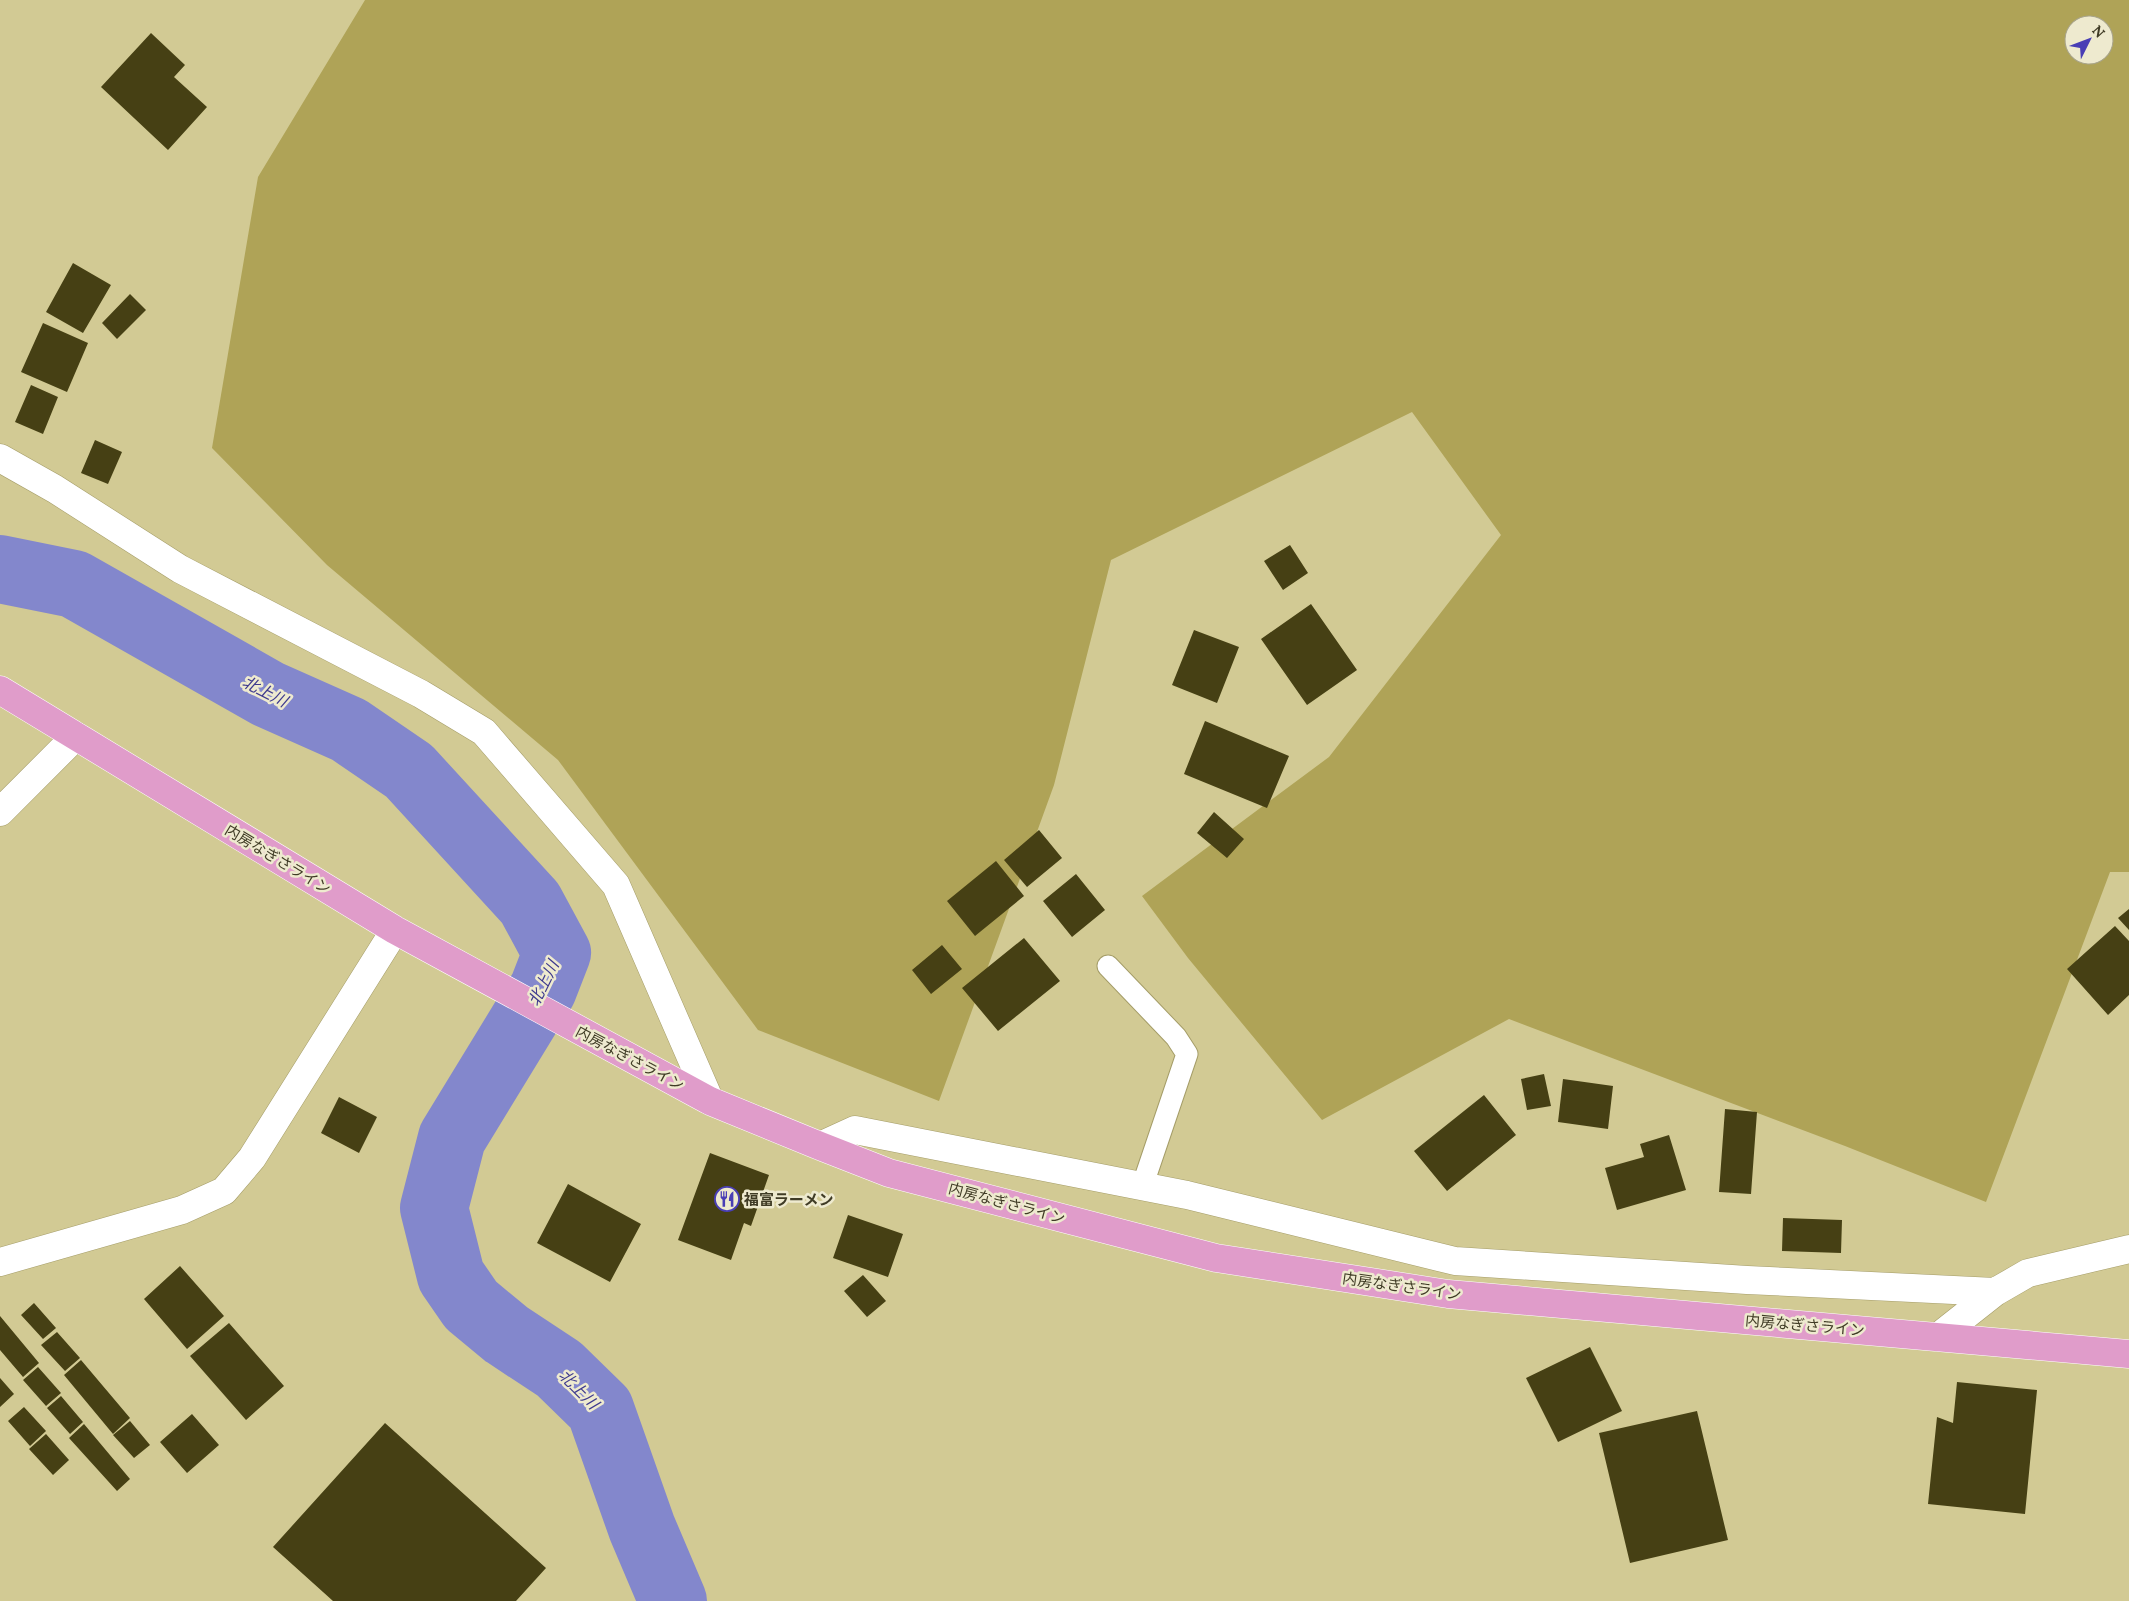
<svg xmlns="http://www.w3.org/2000/svg" width="2129" height="1601" viewBox="0 0 2129 1601" font-family="Lora,'Noto Sans JP',serif">
  <style>
    .green { fill: #afa357; fill-rule: evenodd }
    .lines { fill: none; stroke-linecap: round; stroke-linejoin: round }
    .river { stroke: #8387cc; stroke-width: 68 }
    .building { fill: #464014 }
    .service-casing { stroke: #a59d68; stroke-width: 23 }
    .minor-casing { stroke: #a59d68; stroke-width: 29 }
    .tertiary-casing { stroke: #a59d68; stroke-width: 29 }
    .trunk-casing { stroke: #fff; stroke-width: 29 }
    .service { stroke: #fff; stroke-width: 21 }
    .minor { stroke: #fff; stroke-width: 28 }
    .tertiary { stroke: #fff; stroke-width: 28 }
    .trunk { stroke: #e09cca; stroke-width: 28 }
    .labels { text-anchor: middle; dominant-baseline: central; stroke-width: 5; stroke-linejoin: round; paint-order: stroke }
    .street-label { font-size: 15px; fill: #403c26; stroke: #eeeacf }
    .poi-label { font-size: 15px; font-weight: bold; fill: #403c26; stroke: #eeeacf; text-anchor: start }
    .water-label { font-size: 16px; font-style: italic; fill: #3e3a8e; stroke: #eeeacf }
  </style>
  <rect width="100%" height="100%" fill="#d2ca94"/>
  <path class="green" d="M365,0h1764v872h-19l-124,330 -141,-56 -336,-127 -187,101 -134,-162 -46,-62 187,-139 172,-222 -89,-123 -301,148 -57,225 -115,316 -181,-71 -200,-270 -231,-195 -115,-117 46,-271zM2074,25h30v30h-30z"/>
  <g class="lines">
    <path class="river" d="M0,569l74,15 194,110 81,36 60,41 121,132 27,50 -14,36 -91,149 -18,70 17,68 20,29 35,29 53,35 41,40 42,119 31,73"/>
  </g>
  <path class="building" d="M151,33l34,32 -11,12 33,30 -39,43 -67,-63z
    M73,263l38,22 -28,48 -37,-21z
    M130,294l16,16 -29,29 -15,-16z
    M43,323l45,20 -21,49 -46,-20z
    M31,385l27,12 -15,37 -28,-12z
    M95,440l27,12 -14,32 -27,-11z
    M1290,545l18,28 -25,17 -19,-29z
    M1311,604l46,66 -50,35 -46,-66z
    M1194,630l45,17 -22,56 -45,-18z
    M1205,721l84,35 -22,52 -83,-34z
    M1214,812l30,27 -17,19 -30,-25z
    M1039,830l23,28 -35,29 -23,-27z
    M996,861l28,35 -49,40 -28,-35z
    M1076,874l29,36 -33,27 -29,-36z
    M2129,909v21l-11,-12z
    M2115,926l14,15v54l-21,20 -41,-46z
    M1024,938l36,43 -62,50 -36,-43z
    M942,945l20,24 -31,25 -19,-24z
    M1544,1074l7,32 -24,4 -6,-31z
    M1563,1079l50,7 -5,43 -50,-7z
    M1484,1095l32,40 -69,56 -33,-40z
    M339,1097l38,20 -18,36 -38,-20z
    M1725,1109l32,3 -6,82 -32,-2z
    M1669,1135l17,55 -69,20 -12,-42 39,-11 -4,-13z
    M710,1153l59,22 -18,51 -7,-3 -13,37 -53,-20z
    M568,1184l73,40 -31,58 -73,-39z
    M848,1215l55,19 -15,43 -55,-19z
    M1783,1218l59,2 -1,33 -59,-2z
    M180,1266l44,50 -37,33 -43,-50z
    M863,1275l23,26 -19,16 -23,-26z
    M34,1303l22,25 -13,11 -22,-24z
    M0,1316l39,47 -16,14 -23,-27z
    M229,1323l55,63 -38,34 -56,-64z
    M57,1332l23,26 -15,13 -24,-26z
    M1590,1347l32,64 -64,31 -32,-64z
    M81,1360l49,58 -17,16 -49,-59z
    M38,1367l23,26 -15,13 -23,-26z
    M0,1378l14,16 -14,13z
    M1957,1382l80,8 -12,124 -97,-10 9,-87 16,6z
    M61,1396l22,26 -13,12 -23,-26z
    M24,1407l22,24 -16,15 -22,-25z
    M1697,1411l31,129 -98,23 -31,-130z
    M192,1414l27,31 -32,28 -27,-31z
    M130,1421l20,24 -16,13 -21,-23z
    M385,1423l161,145 -30,33h-183l-60,-54z
    M84,1424l46,55 -13,12 -48,-53z
    M46,1434l23,26 -16,15 -24,-26z"/>
  <g class="lines">
    <defs>
      <path id="service" d="M1108,966l68,71 11,17 -45,133"/>
      <path id="minor" d="M0,458l55,31 125,80 241,125 63,38 132,153 94,216
        M0,812l76,-76
        M820,1146l35,-16 332,65 268,66 292,19 248,12
        M1938,1337l57,-45 33,-19 101,-24"/>
      <path id="tertiary" d="M0,1262l182,-52 42,-19 28,-33 143,-228"/>
      <path id="trunk" d="M0,690l395,240 315,171 110,45 69,27 327,85 232,36 681,60"/>
    </defs>
    <use href="#service" class="service-casing"/>
    <use href="#minor" class="minor-casing"/>
    <use href="#tertiary" class="tertiary-casing"/>
    <use href="#trunk" class="trunk-casing"/>
    <use href="#service" class="service"/>
    <use href="#minor" class="minor"/>
    <use href="#tertiary" class="tertiary"/>
    <use href="#trunk" class="trunk"/>
  </g>
  <defs>
    <symbol id="restaurant-ring" viewBox="-11 -11 22 22"><circle r="9.5" fill="#eeeacf" stroke="#493eb5" stroke-width="1.5"/><path d="M-5-6h1v4h1v-4h1v4h1v-4h1v5L-1.5 .5V6h-2V.5L-5-1ZM5-6V6H3V1.5H1.5Q1.5-4 5-6Z" fill="#493eb5"/></symbol>
  </defs>
  <g fill-rule="evenodd">
    <use href="#restaurant-ring" x="713" y="1185" width="28" height="28"/>
  </g>
  <g class="labels">
    <g class="street-label">
      <text transform="translate(278 859) rotate(31)">内房なぎさライン</text>
      <text transform="translate(630 1058) rotate(28)">内房なぎさライン</text>
      <text transform="translate(1007 1203) rotate(15)">内房なぎさライン</text>
      <text transform="translate(1402 1286) rotate(8)">内房なぎさライン</text>
      <text transform="translate(1805 1325) rotate(5)">内房なぎさライン</text>
    </g>
    <g class="poi-label">
      <text x="744" y="1199">福富ラーメン</text>
    </g>
    <g class="water-label">
      <text transform="translate(265 691) rotate(27)">北上川</text>
      <text transform="translate(543 983) rotate(-64)">北上川</text>
      <text transform="translate(579 1389) rotate(45)">北上川</text>
    </g>
  </g>
  <g transform="translate(2089 40) rotate(48)"><circle r="24" fill="#eeeacf" stroke="#a8a48b"/>
  <path d="M0-4L9 19L0 12L-9 19Z" fill="#493eb5"/>
  <text y="-8" font-size="14" font-weight="bold" text-anchor="middle" fill="#403c26">N</text>
  </g>
</svg>
